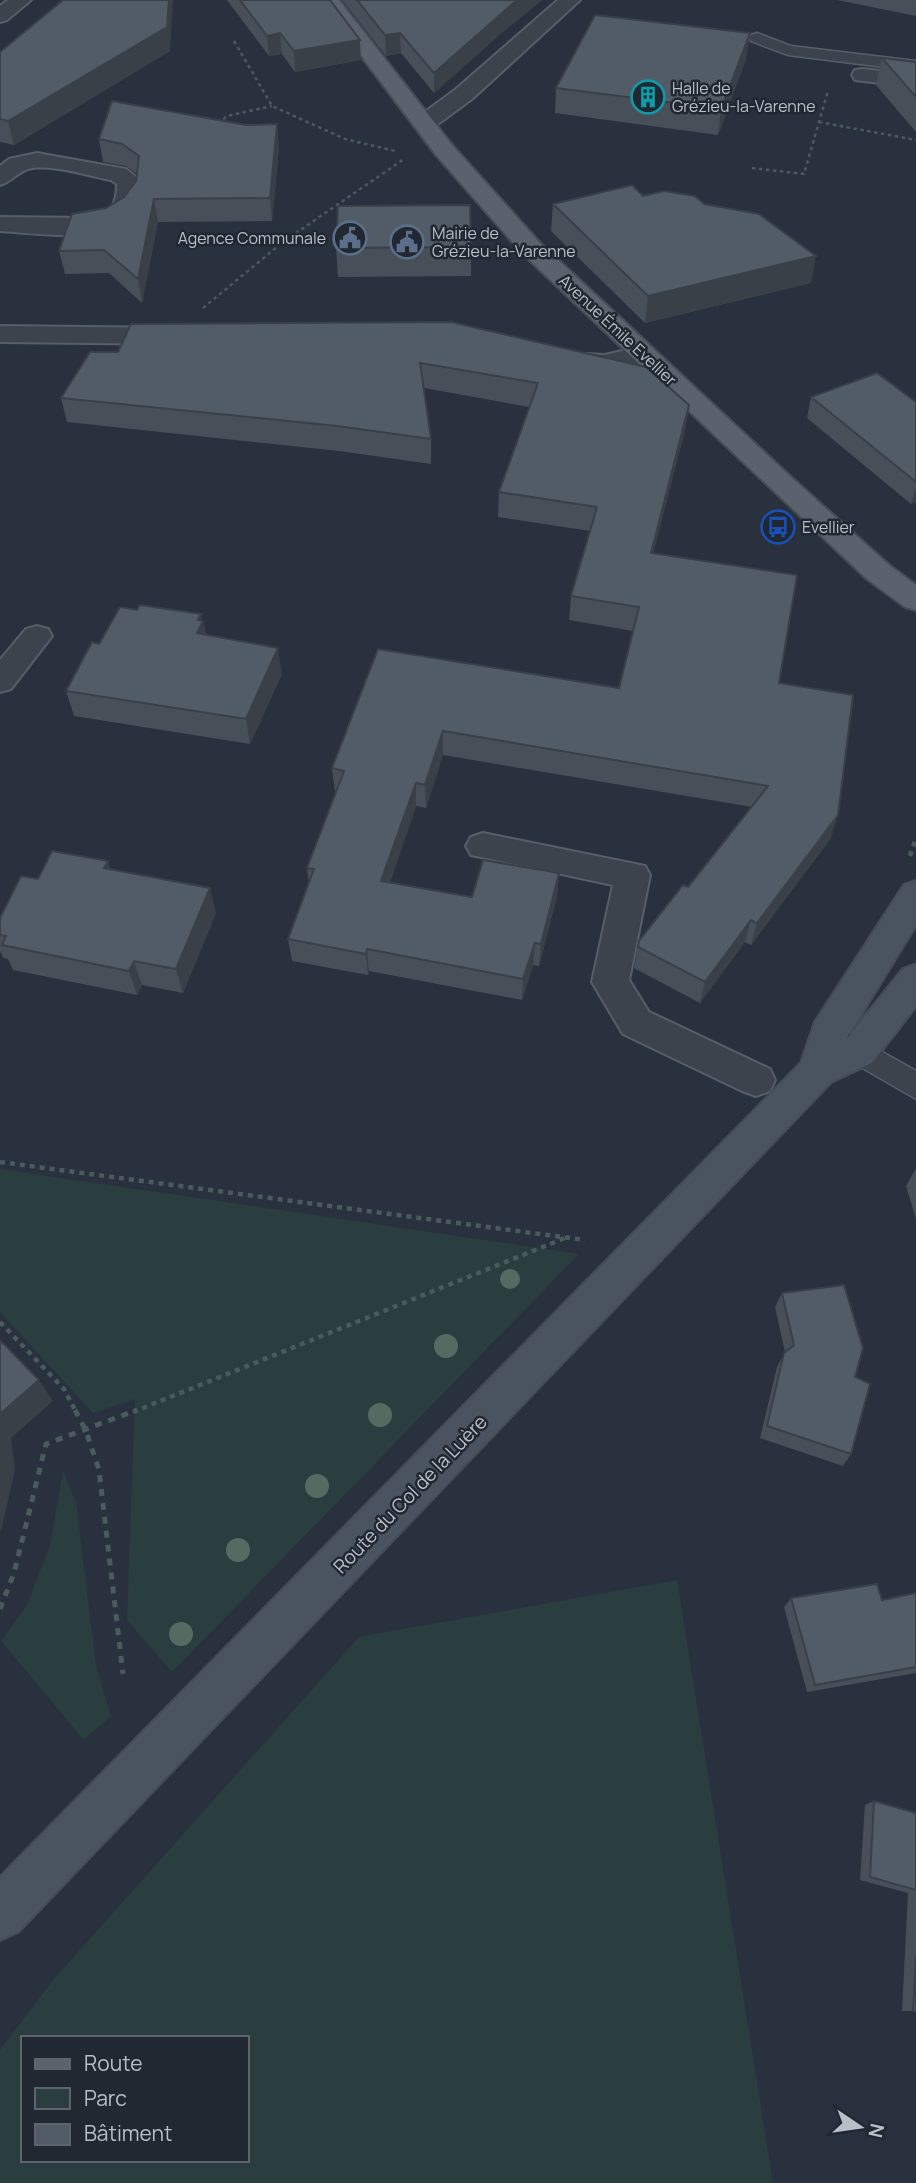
<svg xmlns="http://www.w3.org/2000/svg" width="916" height="2183" viewBox="0 0 916 2183" font-family="Manrope,sans-serif">
  <style>
    .green { fill: #2b3e3f; fill-rule: evenodd }
    .lines { fill: none; stroke-linecap: round; stroke-linejoin: round }
    .lane-casing { stroke: #575e68; stroke-width: 3 }
    .street-casing { stroke: #575e68; stroke-width: 4 }
    .secondary-casing { stroke: #454c56; stroke-width: 4 }
    .primary-casing { stroke: #454c56; stroke-width: 4 }
    .path-far2 { stroke: #4a5b5d; stroke-width: 2.5; stroke-dasharray: 3.5 3.5; stroke-linecap: butt }
    .path-far1 { stroke: #4a5b5d; stroke-width: 4.5; stroke-dasharray: 5 5; stroke-linecap: butt }
    .path { stroke: #4a5b5d; stroke-width: 5; stroke-dasharray: 7 7; stroke-linecap: butt }
    .lane { fill: #3c434d; fill-rule: evenodd }
    .street { fill: #3c434d; fill-rule: evenodd }
    .secondary { fill: #4a5360; fill-rule: evenodd }
    .primary { fill: #5a626d; fill-rule: evenodd }
    .tree { fill: #556b62 }
    .wall { fill: #474f59 }
    .shaded-wall { fill: #394048 }
    .building { fill: #525c67; stroke: #394048; stroke-width: 2 }
    .labels { text-anchor: middle; dominant-baseline: central; stroke-width: 5; stroke-linejoin: round; paint-order: stroke }
    .far-poi-label { font-size: 16px; fill: #b8bfc8; stroke: #212832; text-anchor: start }
    .far-street-label { font-size: 16px; fill: #b8bfc8; stroke: #212832 }
    .street-label { font-size: 19px; fill: #b8bfc8; stroke: #212832 }
  </style>
  <rect width="100%" height="100%" fill="#28313d"/>
  <path class="green" d="M0,1169l579,85 -407,418 -45,-52 8,-221 -42,14 -93,-101z
    M63,1471l13,32 20,163 15,50 -27,24 -83,-99 26,-36 23,-60z
    M677,1580l96,603h-773v-133l54,-71 305,-342zM23,2038h224v122h-224z"/>
  <g class="lines">
    <defs>
      <path id="lane" d="M757,33l34,13 125,15v10l-128,-16 -37,-14 -2,-3 2,-3z
        M838,1027l78,44v28l-88,-51 -5,-9 5,-9z"/>
      <path id="street" d="M8,0h23l-24,20 -7,2v-16z
        M558,0h22l-108,99 -38,28h-16l-3,-5 3,-5 38,-28z
        M863,69l53,6v12l-61,-7 -3,-5 3,-5z
        M37,153l89,16 15,12c2,70 -95,53 -141,50v-14l93,1c19,-4 24,-16 24,-34l-6,-4c-21,-4 -63,-17 -83,-11 -10,3 -17,13 -28,16v-19l9,-7z
        M0,326l176,2 9,3 4,5 -4,5 -9,3 -176,-2z
        M643,346l9,2 4,6 -4,6c-32,9 -61,15 -94,7l-4,-6 4,-6 9,-2 38,2z
        M37,626l11,3 4,7 -41,53 -11,3v-32l26,-31z
        M483,833l162,33 5,9 -21,105 20,32 121,57 5,11 -5,11 -14,5 -14,-5 -119,-57 -31,-52 21,-97 -142,-30 -5,-9 5,-9z"/>
      <path id="secondary" d="M916,881v44l-71,116 58,-72 13,-5v42l-44,57 -41,19 -813,850 -18,8v-63l801,-814 14,-41 89,-137z"/>
      <path id="primary" d="M319,0h20l113,145 88,98 252,235 97,87 27,20v25l-11,-3 -38,-28 -345,-326 -86,-98z"/>
    </defs>
    <use href="#lane" class="lane-casing"/>
    <use href="#street" class="street-casing"/>
    <use href="#secondary" class="secondary-casing"/>
    <use href="#primary" class="primary-casing"/>
    <path class="path-far2" d="M234,41l38,65 73,33 50,12
      M819,122l97,18
      M218,124l9,-8 45,-10
      M752,168l52,6 24,-83
      M203,308l80,-66 121,-83"/>
    <path class="path-far1" d="M910,856l6,-18
      M0,1162l585,78
      M0,1322l64,67 12,23
      M133,1412l432,-174"/>
    <path class="path" d="M75,1410l11,21 13,39 24,204
      M0,1609l14,-36 32,-129 91,-34"/>
    <use href="#lane" class="lane"/>
    <use href="#street" class="street"/>
    <use href="#secondary" class="secondary"/>
    <use href="#primary" class="primary"/>
  </g>
  <g class="tree">
    <circle cx="510" cy="1279" r="10"/>
    <circle cx="446" cy="1346" r="12"/>
    <circle cx="380" cy="1415" r="12"/>
    <circle cx="317" cy="1486" r="12"/>
    <circle cx="238" cy="1550" r="12"/>
    <circle cx="181" cy="1634" r="12"/>
  </g>
  <path class="wall" d="M227,0h103l31,60 -66,12 -13,-18 -13,2z
    M342,0h200l-36,29 -72,64 -33,-40 -15,3z
    M837,0h79v16z
    M170,51l-156,94 -14,-3v-90z
    M882,58l34,4v70l-40,-47z
    M746,59l-28,76 -163,-22 1,-25z
    M99,139l180,8 -7,74 -114,1 -16,81 -33,-30 -44,1 -6,-23 65,-54 12,-16 1,-7 -11,-8 -23,-4z
    M643,196l61,8 107,79 -166,40 -94,-92 2,-27z
    M471,247v29l-133,1 -2,-29z
    M451,322l238,83 -4,25 -32,123 126,130 52,155 -80,107 -6,-3 -45,61 -66,-35 5,-27 49,-54 64,-80 -309,-52 -17,53 -10,-2 -26,76 82,15 87,-24 -2,23 -18,70 -6,-1 -11,35 -153,-29 -1,4 -76,-14 -4,-22 21,-56 -2,-15 29,-76h-1l-3,-24 46,-119 241,39 14,-57 -64,-11 2,-24 19,-65 -92,-14 1,-25 30,-85 -105,-19 7,51v25l-92,-13 -272,-29 -6,-24 57,-46z
    M811,397l105,5v100l-5,2 -104,-86z
    M202,621h1l3,13 76,40 -32,70 -176,-28 -8,-25z
    M110,870l106,43 -33,80 -41,-8 -5,10 -124,-25 -5,-11 -5,-1 -3,-7v-33l38,-39z
    M915,1170h1v49l-10,-33z
    M782,1293l73,84 -4,77 -8,12 -83,-28 17,-71 8,-15 -10,-45z
    M916,1593v80l-109,19 -23,-85 7,-9 91,2z
    M874,1801l42,12v198h-14l6,-118 -48,-13 5,-75z"/>
  <path class="shaded-wall" d="M169,0h4l-3,51 -156,94 -6,-24z
    M517,0h25l-36,29 -72,64v-20z
    M280,33l2,21 -13,2 -2,-20z
    M400,33l1,20 -15,3 -1,-21z
    M750,33l-4,26 -28,76 3,-26z
    M360,40l1,20 -66,12 -1,-21z
    M277,124l2,23 -7,74 -2,-23z
    M154,199l4,23 -16,81 -4,-24z
    M816,256l-5,27 -166,40 3,-27z
    M689,405l-4,25 -38,148 4,-25z
    M916,487v15l-5,2z
    M201,614l1,9 1,-2 5,26 -11,-14 1,-13z
    M278,648l4,26 -32,70 -4,-25z
    M443,731v24l-17,53 -1,-23z
    M416,783v23l-33,97 -2,-22z
    M838,815l-7,23 -80,107 6,-22z
    M108,861l8,26 -12,-19z
    M559,873l-2,23 -18,70 2,-22z
    M210,888l6,25 -33,80 -7,-24z
    M751,920l-6,22 -45,61 5,-21z
    M535,943l-2,22 -11,35 1,-21z
    M367,949l2,22 -1,4 -2,-21z
    M134,961l8,24 -5,10 -8,-24z
    M39,1380l14,21 -42,37 4,32 -13,57 -2,5v-118z"/>
  <path class="building" d="M63,0h106l-2,27 -159,94 -8,-2v-67z
    M240,0h90l30,40 -66,11 -14,-18 -13,3z
    M357,0h160l-83,73 -34,-40 -15,2z
    M595,15l155,18 -29,76 -165,-21z
    M882,58l34,4v35z
    M112,101l134,24 31,-1 -7,74 -116,1 -16,80 -34,-29 -45,1 13,-37 34,-6 18,-11 12,-16 3,-25 -17,-12 -23,-5z
    M632,185l11,11 21,-5 31,5 9,8 55,10 57,42 -168,40 -95,-92z
    M470,205l1,42 -135,1 2,-42z
    M451,322l195,45 43,38 -38,148 146,22 -18,108 74,12 -15,120 -81,108 -6,-3 -46,62 -67,-35 1,-6 44,-56 5,2 80,-101 -325,-55 -18,54 -9,-2 -35,98 91,16 11,-37 76,13 -18,71 -6,-1 -12,36 -156,-30 -1,5 -78,-15 26,-70 -7,-1 37,-97 -12,-3 46,-119 241,39 20,-81 -68,-11 26,-89 -98,-15 39,-109 -118,-20 11,76 -94,-13 -276,-28 29,-46h28l13,-28z
    M877,373l39,29v80l-105,-85z
    M140,605l61,9 -3,6 5,1 -6,12 81,15 -32,71 -180,-28 26,-49 7,2 21,-37 17,3z
    M52,851l56,10 -4,7 106,20 -34,81 -42,-8 -5,10 -127,-26 4,-9 -6,-1v-17l21,-42 17,3z
    M844,1285l19,63 -8,29 15,7 -19,70 -84,-28 17,-73 10,-8 -12,-52z
    M0,1340l39,40 -39,34z
    M877,1584l5,16 34,-7v74l-101,18 -24,-87z
    M874,1801l42,12v77l-46,-13z
    M916,1955v56h-3z"/>
  <defs>
    <symbol id="building-ring" viewBox="-11 -11 22 22"><circle r="9.5" fill="#212832" stroke="#0f9aa8" stroke-width="1.5"/><path d="M-4-6H4V6H1V3H-1V6H-4ZM-2.5-4.3h1.7v1.8h-1.7ZM.8-4.3h1.7v1.8H.8ZM-2.5-1h1.7V.8h-1.7ZM.8-1h1.7V.8H.8Z" fill="#0f9aa8"/></symbol>
    <symbol id="civic-ring" viewBox="-11 -11 22 22"><circle r="9.5" fill="#212832" stroke="#5c6f8a" stroke-width="1.5"/><path d="M-.6-6.5H3V-4.5H.6V-3L4-1V1h2V6H-6V1h2V-1L-.6-3ZM-1.2 2.5V6h2.4V2.5Z" fill="#5c6f8a"/></symbol>
    <symbol id="bus-ring" viewBox="-11 -11 22 22"><circle r="9.5" fill="#212832" stroke="#1a4fb4" stroke-width="1.5"/><path d="M-5-6H5V4H4V6H2V4H-2V6H-4V4H-5ZM-3.5-4V0h7V-4ZM-3.5 1.2v1.5H-2V1.2ZM2 1.2v1.5H3.5V1.2Z" fill="#1a4fb4"/></symbol>
  </defs>
  <g fill-rule="evenodd">
    <use href="#building-ring" x="629" y="78" width="38" height="38"/>
    <use href="#civic-ring" x="331" y="219" width="38" height="38"/>
    <use href="#civic-ring" x="388" y="223" width="38" height="38"/>
    <use href="#bus-ring" x="759" y="508" width="38" height="38"/>
  </g>
  <g class="labels">
    <g class="far-poi-label">
      <text x="672" y="88">Halle de<tspan x="672" dy="18">Grézieu-la-Varenne</tspan></text>
      <text x="432" y="233">Mairie de<tspan x="432" dy="18">Grézieu-la-Varenne</tspan></text>
      <text x="326" y="238" text-anchor="end">Agence Communale</text>
      <text x="802" y="527">Evellier</text>
    </g>
    <g class="far-street-label">
      <text transform="translate(618 330) rotate(43)">Avenue Émile Evellier</text>
    </g>
    <g class="street-label">
      <text transform="translate(410 1494) rotate(-46)">Route du Col de la Luère</text>
    </g>
  </g>
  <rect x="21" y="2036" width="228" height="126" fill="#212832" stroke="#5d646e" stroke-width="2"/>
  <rect x="35" y="2059" width="35" height="10" fill="#5a626d" stroke="#5d646e" stroke-width="2"/>
  <text x="84" y="2071" font-size="21" fill="#b8bfc8">Route</text>
  <rect x="35" y="2088" width="35" height="21" fill="#2b3e3f" stroke="#5d646e" stroke-width="2"/>
  <text x="84" y="2106" font-size="21" fill="#b8bfc8">Parc</text>
  <rect x="35" y="2124" width="35" height="21" fill="#525c67" stroke="#5d646e" stroke-width="2"/>
  <text x="84" y="2141" font-size="21" fill="#b8bfc8">Bâtiment</text>
  <g transform="translate(860 2127) rotate(103)" stroke="#212832" stroke-width="5" paint-order="stroke">
  <path d="M0-5L12 26L0 18L-12 26Z" fill="#b8bfc8"/>
  <text y="-10" font-size="19" font-weight="bold" text-anchor="middle" fill="#b8bfc8">N</text>
  </g>
</svg>
